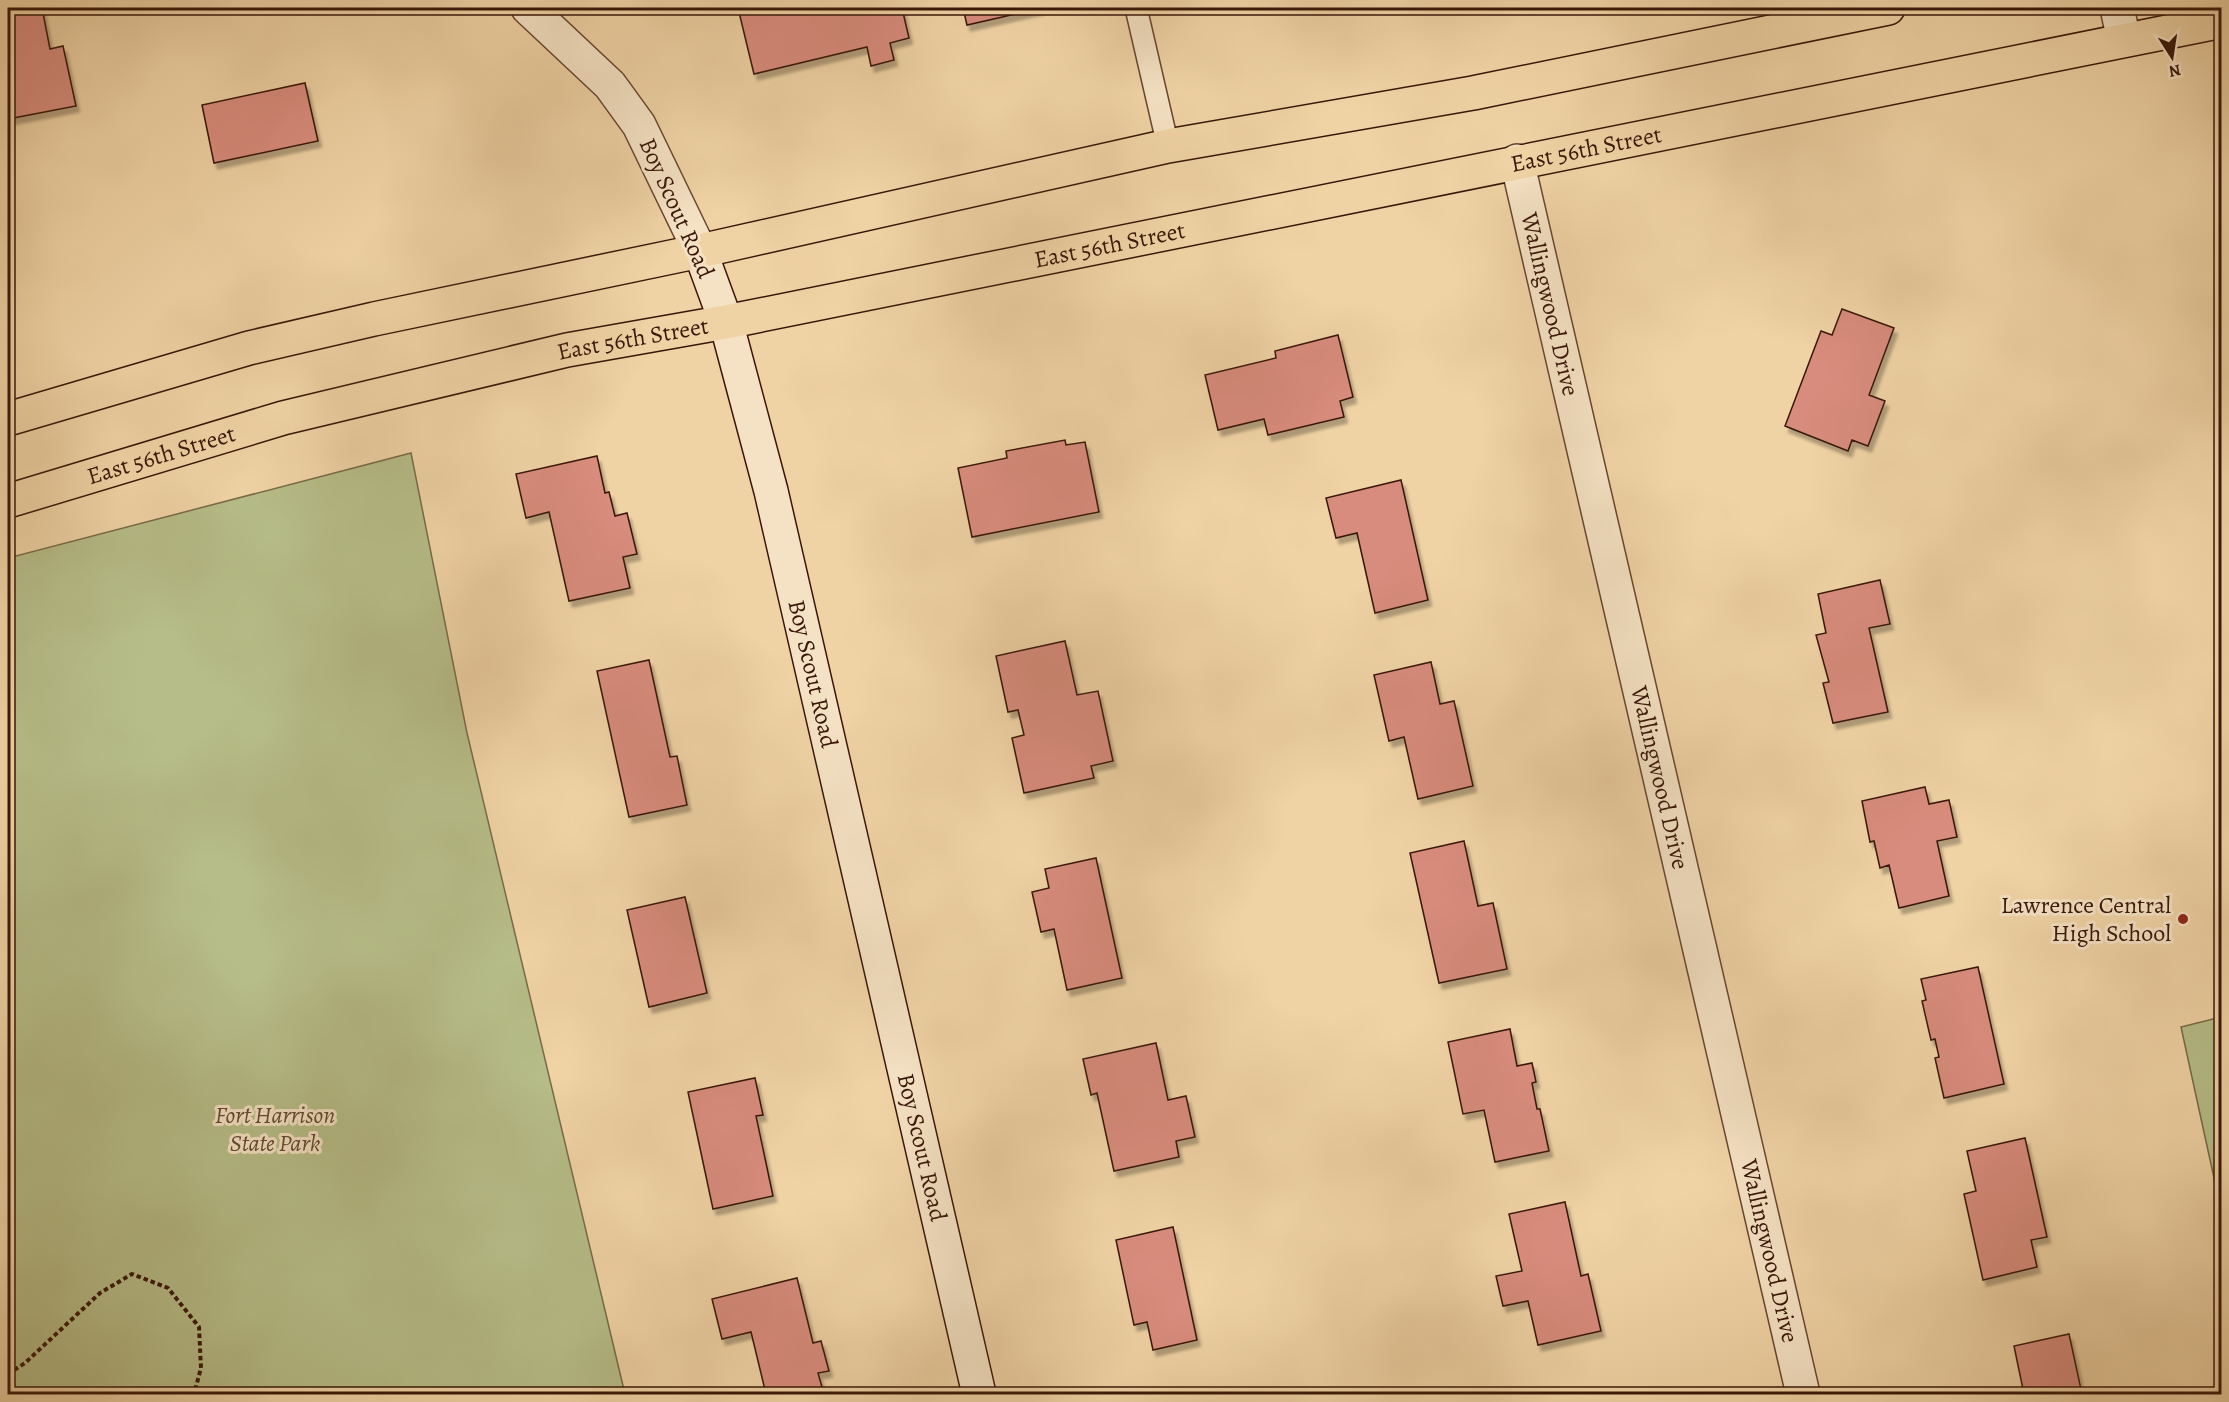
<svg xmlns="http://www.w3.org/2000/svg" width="2229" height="1402" viewBox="0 0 2229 1402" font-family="Alegreya,serif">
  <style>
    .green { fill: #b6bd88; stroke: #786a48; stroke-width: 1.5 }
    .building { fill: #d88c7d; stroke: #391708; stroke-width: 1.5; filter: url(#shadow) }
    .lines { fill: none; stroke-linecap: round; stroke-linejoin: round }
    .lane-casing { stroke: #67462f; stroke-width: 24 }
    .street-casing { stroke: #67462f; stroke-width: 36 }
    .secondary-casing { stroke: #391708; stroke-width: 36 }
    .primary-casing { stroke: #391708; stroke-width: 36 }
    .path { stroke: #391708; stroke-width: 4; stroke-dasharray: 4.5 3; stroke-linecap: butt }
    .lane { stroke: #f5e2c4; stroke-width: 21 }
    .street { stroke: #f5e2c4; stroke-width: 33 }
    .secondary { stroke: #f5e2c4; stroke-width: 33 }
    .primary { stroke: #f0d3a5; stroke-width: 33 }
    .poi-dot { fill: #8f2418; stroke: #f5e2c4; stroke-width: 2 }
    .labels { text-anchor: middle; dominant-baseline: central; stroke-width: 6; stroke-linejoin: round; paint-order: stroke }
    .street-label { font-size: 24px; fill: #391708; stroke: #f5e2c4 }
    .poi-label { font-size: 24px; fill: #391708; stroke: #f5e2c4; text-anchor: end }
    .park-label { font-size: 24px; font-style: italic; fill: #5e492e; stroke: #f5e2c4 }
  </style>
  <defs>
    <filter id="shadow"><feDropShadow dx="3.5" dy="6" stdDeviation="1.5" flood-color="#0004"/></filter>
  </defs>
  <rect width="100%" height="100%" fill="#f0d3a5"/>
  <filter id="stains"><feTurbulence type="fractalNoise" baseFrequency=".00333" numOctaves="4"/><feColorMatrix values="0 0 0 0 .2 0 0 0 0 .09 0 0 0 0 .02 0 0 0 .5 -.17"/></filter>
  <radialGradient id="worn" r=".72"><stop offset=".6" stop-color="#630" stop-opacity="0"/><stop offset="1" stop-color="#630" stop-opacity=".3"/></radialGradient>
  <path class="green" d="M411,453l56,280 158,661h-617v-836z
    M2221,1017h1l-1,193 -40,-183z"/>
  <path class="building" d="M8,8h34l8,41 13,-3 13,60 -68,13z
    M738,8h164l7,30 -19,5 4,17 -23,6 -4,-19 -113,27z
    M963,8h79l-75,17z
    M305,83l13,58 -104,22 -12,-58z
    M1842,309l52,19 -25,67 16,6 -17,45 -16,-6 -4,11 -63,-25 36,-95 11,4z
    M1338,335l15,62 -13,4 4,16 -76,18 -4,-16 -46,11 -13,-55 71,-17 -1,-7z
    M1065,440l1,5 19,-3 14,70 -127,25 -14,-69 49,-10 -1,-7z
    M597,456l8,37 4,-1 6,24 12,-3 10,41 -14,3 7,31 -61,13 -20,-89 -23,6 -10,-44z
    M1401,480l27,120 -53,13 -18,-80 -21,5 -10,-40z
    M1880,580l10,44 -21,4 19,84 -55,11 -10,-40 6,-1 -13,-47 10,-2 -8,-39z
    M1065,641l12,54 21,-4 15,70 -22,5 3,12 -70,15 -12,-55 12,-3 -6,-25 -10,2 -12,-56z
    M649,660l21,97 7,-1 10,49 -58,12 -32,-146z
    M1431,662l9,42 14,-3 19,85 -55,13 -14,-62 -15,4 -15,-66z
    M1925,787l4,17 20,-4 8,37 -20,4 12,55 -50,12 -10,-43 -9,3 -6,-27 -4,1 -8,-41z
    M1464,841l14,65 15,-3 14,66 -68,14 -29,-130z
    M1096,858l26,120 -55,12 -13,-61 -13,3 -9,-40 17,-4 -4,-19z
    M685,897l22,96 -58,14 -22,-97z
    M1978,967l26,117 -60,14 -9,-40 4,-1 -4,-18 -4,1 -9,-39 4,-1 -5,-21z
    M1510,1029l7,37 15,-3 4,19 -4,1 5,26h3l9,42 -54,11 -11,-52 -21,4 -15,-72z
    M1156,1043l12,57 18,-4 9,41 -19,4 3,16 -65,14 -17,-78 -6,2 -8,-36z
    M755,1078l8,37 -7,1 17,80 -60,13 -25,-117z
    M2025,1138l22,99 -16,3 6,27 -54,13 -19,-86 12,-3 -9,-40z
    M1565,1202l16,74 7,-2 13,57 -63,14 -10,-44 -25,5 -7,-30 26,-5 -13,-57z
    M1173,1227l24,113 -44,10 -6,-28 -13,3 -18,-85z
    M797,1278l16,65 8,-2 8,30 -11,2 6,21h-58l-15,-62 -29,7 -10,-40z
    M2069,1334l13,60h-58l-10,-48z"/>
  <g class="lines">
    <defs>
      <path id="lane" d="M1136,8l32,138"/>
      <g id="street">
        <path d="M528,8l82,77 29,40 61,126"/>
        <path d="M2117,8l7,32"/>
        <path id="s1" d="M1517,161l286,1233"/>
      </g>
      <g id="secondary">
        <path id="s2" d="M700,251l26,71 45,169 208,903"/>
      </g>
      <g id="primary">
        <path d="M8,419l241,-71 125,-29 326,-68 468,-105 305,-53 415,-85"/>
        <path id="s3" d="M8,501l275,-83 284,-68 159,-28 1496,-301"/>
      </g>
    </defs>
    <use href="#lane" class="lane-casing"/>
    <use href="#street" class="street-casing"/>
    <use href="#secondary" class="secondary-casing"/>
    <use href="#primary" class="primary-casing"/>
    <path class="path" d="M8,1374l17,-11 75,-70 32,-19 36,14 31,39 2,41 -7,26"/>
    <use href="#lane" class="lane"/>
    <use href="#street" class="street"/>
    <use href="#secondary" class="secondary"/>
    <use href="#primary" class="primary"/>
  </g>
  <circle class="poi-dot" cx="2183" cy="919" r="6"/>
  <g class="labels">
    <g class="street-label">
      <text stroke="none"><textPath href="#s3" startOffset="1618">East 56th Street</textPath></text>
      <text transform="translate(677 208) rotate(66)">Boy Scout Road</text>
      <text stroke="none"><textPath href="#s3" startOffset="1132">East 56th Street</textPath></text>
      <text stroke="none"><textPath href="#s1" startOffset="147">Wallingwood Drive</textPath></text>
      <text stroke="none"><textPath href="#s3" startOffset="646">East 56th Street</textPath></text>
      <text stroke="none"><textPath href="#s3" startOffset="160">East 56th Street</textPath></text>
      <text stroke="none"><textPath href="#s2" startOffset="438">Boy Scout Road</textPath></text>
      <text stroke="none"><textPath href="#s1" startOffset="633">Wallingwood Drive</textPath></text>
      <text stroke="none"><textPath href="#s2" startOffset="924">Boy Scout Road</textPath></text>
      <text stroke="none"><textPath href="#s1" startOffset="1119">Wallingwood Drive</textPath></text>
    </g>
    <g class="poi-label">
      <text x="2171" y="905">Lawrence Central<tspan x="2171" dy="28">High School</tspan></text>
    </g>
    <g class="park-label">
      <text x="275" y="1115">Fort Harrison<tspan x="275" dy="28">State Park</tspan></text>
    </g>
  </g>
  <rect width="2229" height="1402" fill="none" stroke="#f0d3a5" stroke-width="30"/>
  <rect x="9" y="9" width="2211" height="1384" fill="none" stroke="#391708" stroke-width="3"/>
  <rect x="15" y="15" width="2199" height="1372" fill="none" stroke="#391708" stroke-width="1.5"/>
  <g transform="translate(2172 57) rotate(168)" stroke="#f5e2c4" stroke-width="4.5" paint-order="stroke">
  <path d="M0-4.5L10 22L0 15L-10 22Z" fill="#391708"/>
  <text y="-9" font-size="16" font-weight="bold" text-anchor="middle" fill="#391708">N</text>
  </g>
  <rect width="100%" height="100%" filter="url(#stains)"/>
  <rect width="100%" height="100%" fill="url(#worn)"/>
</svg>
